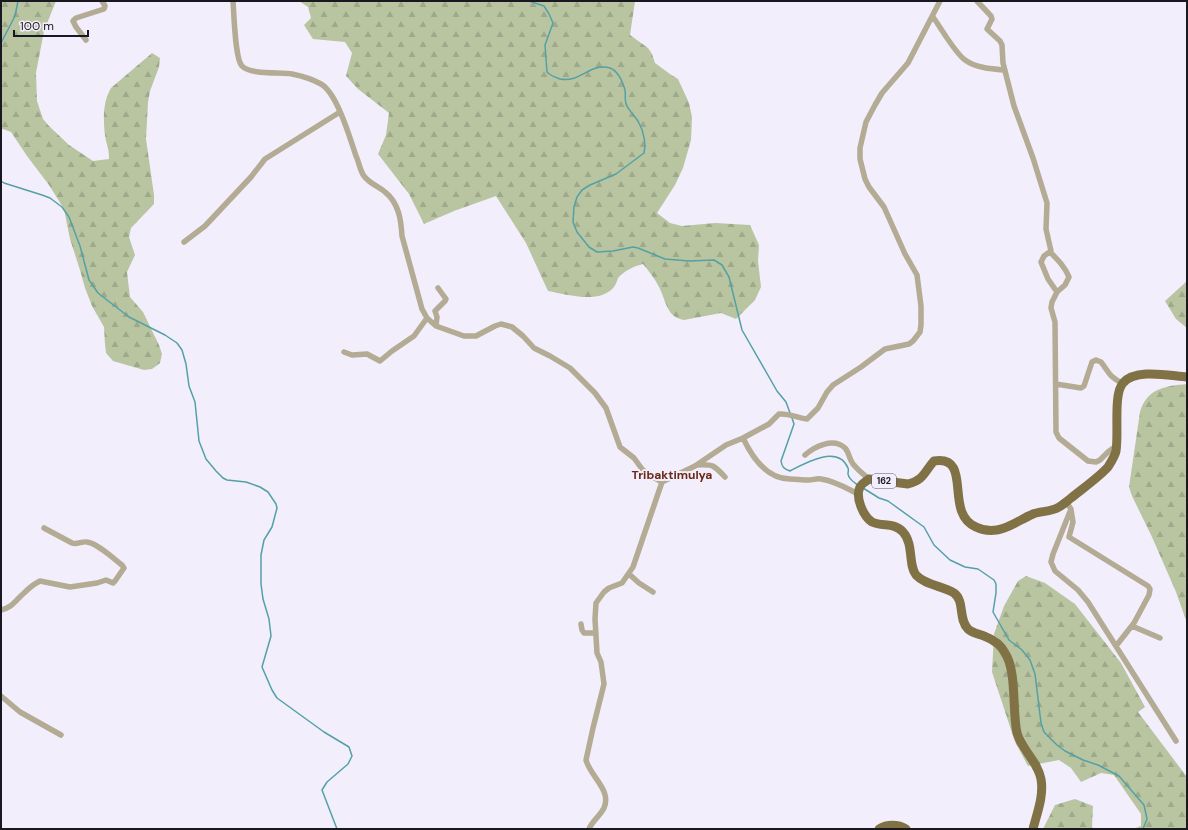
<svg xmlns="http://www.w3.org/2000/svg" width="1188" height="830" viewBox="0 0 1188 830" font-family="'DM Sans',sans-serif">
  <style>
    .forest { fill: url(#forest-firs) }
    .lines { fill: none; stroke-linecap: round; stroke-linejoin: round }
    .stream { stroke: #53a1a6; stroke-width: 1.5 }
    .minor { stroke: #b3ab93; stroke-width: 5.5 }
    .primary { stroke: #807245; stroke-width: 9 }
    .labels { text-anchor: middle; dominant-baseline: central; stroke-width: 4; stroke-linejoin: round; paint-order: stroke }
    .shield { fill: #f2eefc; stroke: #5a5861; stroke-width: 1 }
    .shield-label { font-size: 9px; font-weight: bold; fill: #19171f }
    .quarter-label { font-size: 12px; font-weight: bold; fill: #6b2815; stroke: #f2eefc }
  </style>
  <defs>
    <pattern id="forest-firs" width="22" height="20" patternUnits="userSpaceOnUse"><rect width="22" height="20" fill="#b9c5a1"/><path d="M5 1l3.5 6h-7zM16 11l3.5 6h-7z" fill="#9ea88a"/></pattern>
  </defs>
  <rect width="100%" height="100%" fill="#f2eefc"/>
  <path class="forest" d="M1,1h55l-12,30 -8,42 1,28 6,18 6,7 20,19 24,16 16,-2c0,-7 -1,-11 -3,-18 -3,-17 -4,-38 5,-53l41,-35 8,5 -1,9 -9,24 -2,11 -2,37 8,56v9l-23,24 -2,9 6,18 -8,17 3,25 13,15 16,33 3,9 -2,9 -8,6 -8,1 -31,-9 -7,-8 -1,-9 -1,-17 -12,-21 -7,-18 -5,-18 -10,-31 -6,-30 -15,-24 -22,-29 -16,-24 -8,-3 -2,1z
    M299,1h336l-5,34 18,13 4,6 3,9 15,11 8,5 11,24 3,14 -1,23 -8,28 -8,17 -18,28 13,10 12,3 33,-3 35,2 9,20 -1,16 3,26 -6,13 -19,19 -15,-6 -37,7c-18,-3 -18,-20 -25,-33 -4,-8 -10,-16 -16,-23 -9,2 -19,7 -25,14 -1,3 -2,6 -4,9 -15,18 -48,7 -66,4l-22,-48 -30,-47 -42,15 -30,13 -15,-30 -31,-40 8,-19 3,-22 -31,-24 -12,-13 6,-23 -7,-11 -32,-3 -9,-14 7,-7 -3,-11z
    M1187,281v47l-11,-9 -11,-18z
    M1187,384v239l-11,-31 -24,-55 -20,-41 -3,-9 11,-75c7,-24 26,-26 47,-28z
    M1026,576l19,7 30,21 46,59 24,44 -7,5 49,65v52h-54l8,-3v-12l-27,-39 -13,-2 -20,9 -10,-14 -12,-8 -31,6 -13,-24 -23,-70 2,-38 10,-28 14,-25z
    M1075,799l18,7 -1,21 3,2h-52l12,-24z"/>
  <g class="lines">
    <path class="stream" d="M529,1l15,5 5,8 4,9 -8,22 2,27c4,4 7,5 13,7 21,4 31,-17 50,-11 8,3 13,15 15,22 1,5 -1,11 2,16 3,6 9,11 12,17 5,9 7,21 5,30l-28,21 -26,11 -8,5 -5,7 -3,10 -1,15 4,10 12,15 8,5 16,-1 20,-4 5,1 27,11 24,2 25,-1 8,5 7,12 13,53 35,61 9,11 4,11
      M1,43l14,-27 3,-15
      M1,181l3,2 38,12 8,3 12,9 7,10 11,29 9,34 9,13 31,24 36,18 12,8 5,7 4,14 3,22 6,16 4,39 7,18 10,12 7,7 4,2 19,2 14,5 8,5 8,12 1,4 -5,19 -8,13 -3,15v29l2,15 6,20 2,17 -9,31 10,23 5,8 47,34 25,15 3,9 -4,8 -21,18 -5,8 15,39
      M792,418l2,6 -13,37c1,6 3,8 9,10 15,-8 48,-27 58,-3 1,3 0,2 0,6 1,6 6,8 10,11
      M863,488l16,10 9,3 36,26 10,18 16,15 15,7 13,2 16,11 2,4v9l-3,19 16,28 13,10 8,10 5,14 6,49 3,9 13,13 8,6 18,9 15,5 21,11 25,29 3,14 -4,10"/>
    <path class="minor" d="M233,1c1,13 2,58 9,65 8,9 38,6 50,8 10,2 20,5 29,10 16,9 29,54 35,72 3,6 4,15 8,20 6,8 14,10 21,16 14,11 16,28 17,44l20,73 5,9 9,8 28,10h12l19,-10 6,-2 11,3 11,9 11,12 16,8 20,12 25,25 11,15 14,39 14,11 8,11 7,6 13,7
      M977,1l14,15 1,3 -5,10 13,12 2,4 1,18 11,43 19,52 14,45 -1,26 5,22 -7,5 -3,6 7,17 9,13 -5,10 -1,6 4,14 1,110 3,6 29,23 8,1 4,-2 8,-8 8,-6
      M933,17c8,11 22,36 32,43 11,8 27,9 40,10
      M86,40l-10,-13 -3,-6 3,-3 28,-9 1,-3 -3,-5
      M184,242l21,-16 46,-49 14,-18 75,-47
      M1050,252c8,8 15,15 19,25l-4,8 -8,7
      M436,326l1,-9 -2,-6 10,-10 1,-2 -8,-11
      M344,352l8,3 15,-1 13,7 12,-10 22,-15 13,-18
      M1056,384l25,4 3,-2 8,-24 4,-2 5,2c8,10 8,15 21,21
      M743,438l26,-14 10,-10c10,-1 18,4 28,5l11,-11 9,-16 6,-7 28,-18 24,-18 24,-5 4,-3 7,-9 1,-7v-19l-4,-31 -12,-21 -21,-47 -15,-20 -4,-8 -5,-20v-11l6,-26 9,-17 7,-12 26,-30 32,-62
      M805,455c9,-8 28,-18 40,-7 4,4 4,11 8,16 5,6 11,11 16,15
      M697,465c16,-1 17,0 28,12
      M1066,502l5,7 -18,45 -2,8 4,9 23,19 10,12 88,139
      M1071,510l2,12 -4,15 79,49 2,3 -1,6 -15,28 -18,23
      M629,574l10,9 14,9
      M1,610c11,-2 15,-10 23,-17 5,-5 10,-9 16,-12l30,6 27,-4 9,-3 7,3 2,-2 9,-13 -2,-3c-8,-6 -25,-22 -35,-23 -5,-1 -10,3 -15,1l-28,-15
      M581,624l1,6 2,3h12
      M1132,626l28,12
      M1,696l19,16 41,23
      M589,829c3,-8 11,-13 15,-21 8,-18 -14,-32 -18,-48l7,-32 11,-44 -3,-22 -4,-9 -2,-34 1,-16 8,-11 5,-4 13,-5 11,-16 29,-85 33,-16 31,-21 17,-7c9,19 24,41 47,41 6,0 12,1 19,1 4,0 8,-2 12,-1 14,2 25,9 37,15"/>
    <path class="primary" d="M879,829c8,-5 19,-5 27,0
      M1033,829c4,-16 11,-33 8,-50 -3,-17 -19,-29 -24,-46 -5,-22 0,-62 -12,-80 -4,-8 -13,-14 -21,-17 -5,-2 -12,-3 -16,-7 -10,-10 -3,-28 -14,-36 -11,-7 -29,-8 -38,-18 -8,-10 -2,-31 -13,-43 -9,-10 -20,-5 -31,-10 -9,-6 -17,-25 -12,-35 2,-4 6,-5 9,-8l39,5c16,-4 16,-12 26,-23 40,-6 9,52 42,66 6,3 14,4 21,3 13,-2 24,-11 36,-16 8,-3 18,-2 26,-7 4,-2 8,-6 12,-9 11,-9 27,-20 37,-31 3,-5 7,-11 8,-16 3,-18 -3,-57 7,-68 13,-15 47,-7 64,-6"/>
  </g>
  <g class="labels">
    <rect class="shield" x="872" y="474" width="24" height="14" rx="3"/>
    <g class="shield-label">
      <text x="884" y="481">162</text>
    </g>
    <g class="quarter-label">
      <text x="672" y="475">Tribaktimulya</text>
    </g>
  </g>
  <rect width="1188" height="830" fill="none" stroke="#19171f" stroke-width="4"/>
  <path d="M14 30v6h74v-6" fill="none" stroke="#19171f" stroke-width="2"/>
  <text x="20" y="30" font-size="12" fill="#19171f" stroke="#f2eefc" stroke-width="3" paint-order="stroke">100 m</text>
</svg>
